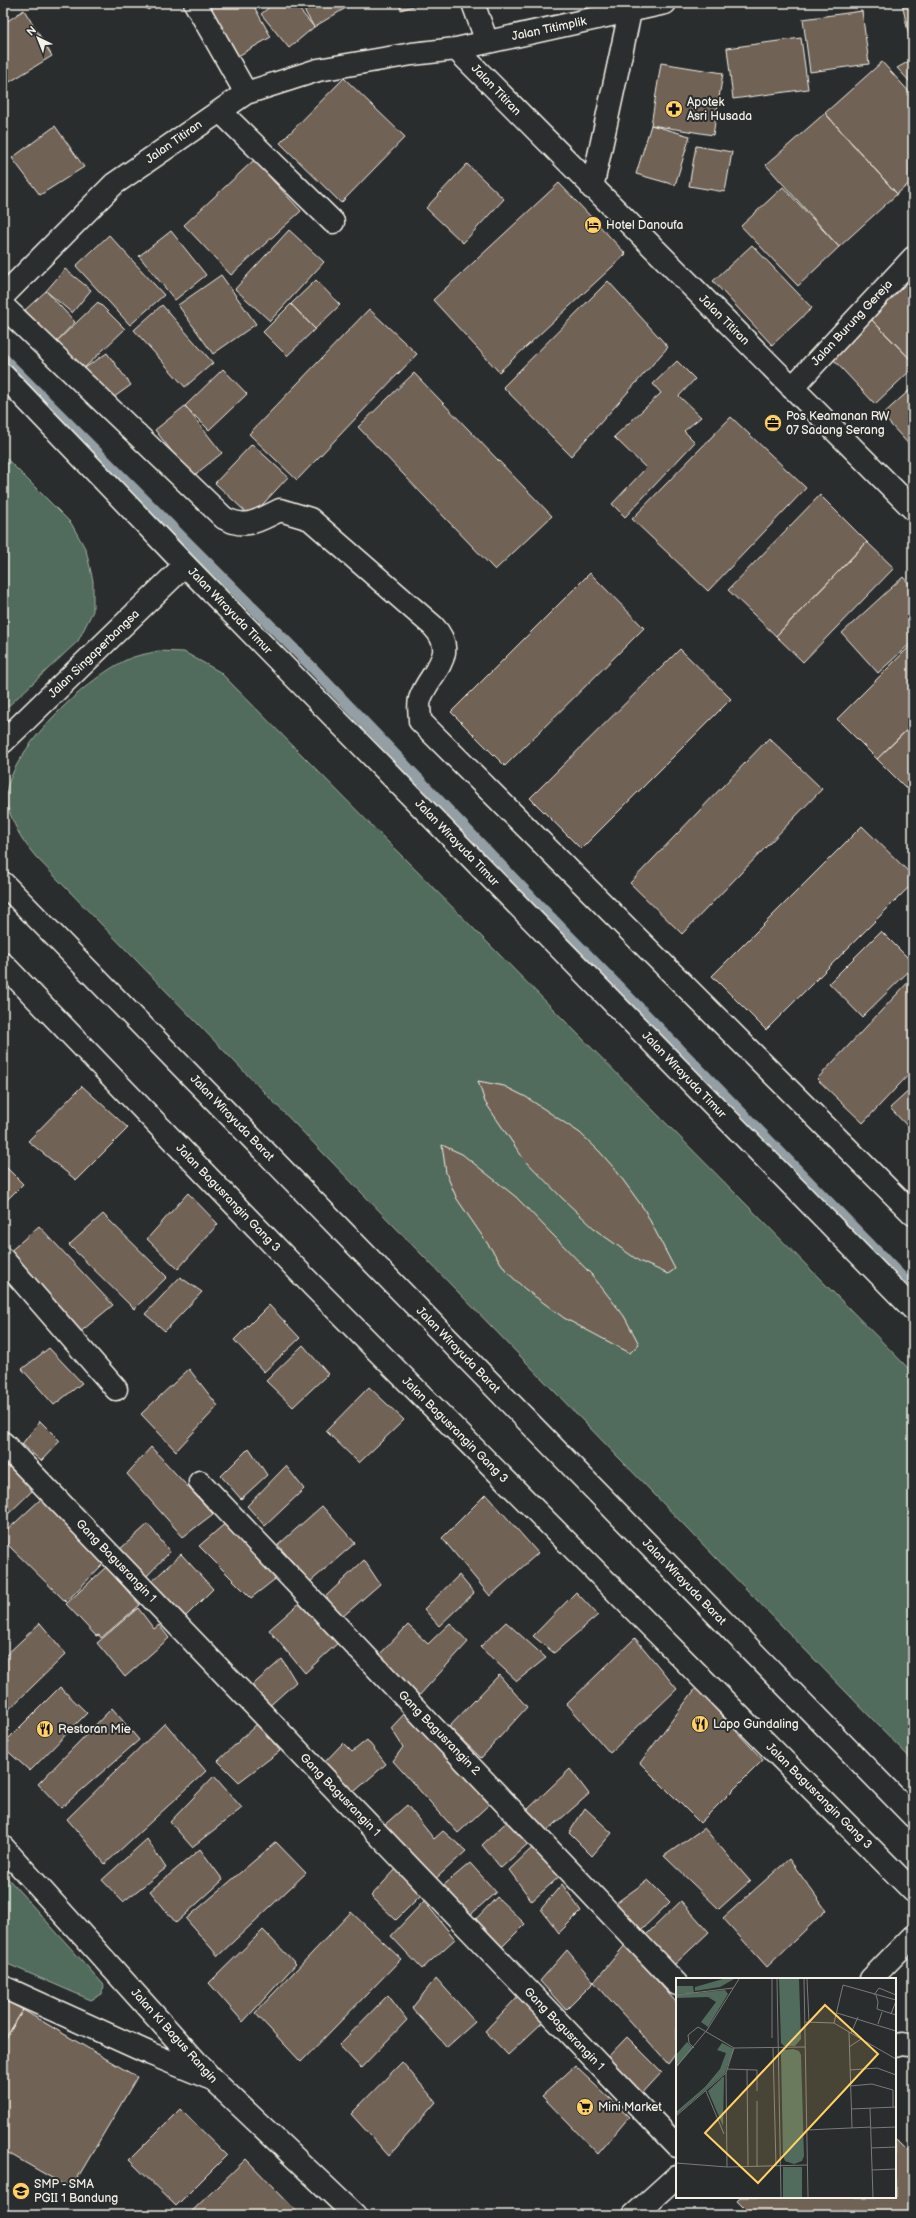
<svg xmlns="http://www.w3.org/2000/svg" width="916" height="2218" viewBox="0 0 916 2218" font-family="'Balsamiq Sans',sans-serif">
  <style>
    .green { fill: #516c5c; stroke: #a2aea2 }
    .lines { fill: none; stroke-linecap: round; stroke-linejoin: round }
    .stream { stroke: #939fa4; stroke-width: 11 }
    .building { fill: #6f6255; stroke: #f4f1e8 }
    .minor-casing { stroke: #f4f1e8; stroke-width: 25 }
    .minor { stroke: #2a2d2e; stroke-width: 22 }
    .labels { text-anchor: middle; dominant-baseline: central; stroke-width: 4; stroke-linejoin: round; paint-order: stroke }
    .street-label { font-size: 12px; fill: #f4f1e8; stroke: #2a2d2e }
    .poi-label { font-size: 12px; fill: #f4f1e8; stroke: #2a2d2e; text-anchor: start }
    .inset-road { fill: none; stroke: #7b7b78; stroke-width: 1 }
    .view { fill: #ffd166; fill-opacity: 0.15; stroke: #ffd166; stroke-width: 2 }
    .inset-edge { fill: none; stroke: #f4f1e8; stroke-width: 2 }
  </style>
  <rect width="100%" height="100%" fill="#2a2d2e"/>
  <filter id="ink" filterUnits="userSpaceOnUse"><feTurbulence type="fractalNoise" baseFrequency=".025" numOctaves="2"/><feDisplacementMap in="SourceGraphic" scale="8" xChannelSelector="R" yChannelSelector="G"/><feConvolveMatrix kernelMatrix="1 2 1 2 8 2 1 2 1" color-interpolation-filters="sRGB"/></filter>
  <g filter="url(#ink)">
    <path class="green" d="M3,455l68,68 15,27 7,31v30l-15,30 -75,70z
      M158,651l26,1 36,20 693,701v388l-877,-904c-14,-17 -19,-25 -27,-46 -1,-4 -4,-8 -4,-12 4,-48 79,-119 121,-139 10,-5 22,-6 32,-9z
      M3,1873l100,111 -1,10 -11,6 -88,-38z"/>
    <g class="lines">
      <path class="stream" d="M3,358l303,303 230,241 368,377"/>
    </g>
    <path class="building" d="M140,3h20l-12,7z
      M199,3h53l19,34 -40,23z
      M274,3h20l20,24 -25,21 -28,-34z
      M300,3h54l-40,24z
      M399,3h24l-22,7z
      M902,3h11v42l-2,1z
      M24,10l28,46 -49,30v-62z
      M862,11l7,53 -59,8 -7,-53z
      M801,38l7,51 -75,10 -6,-51z
      M913,59v26l-16,-17z
      M882,62l31,34v84l-16,14 -72,-81z
      M661,63l62,10 -10,62 -62,-10z
      M344,78l61,59 -64,66 -61,-60z
      M825,113l72,81 -58,53 -73,-82z
      M651,125l39,11 -15,49 -39,-11z
      M55,126l29,41 -44,28 -28,-37z
      M696,146l36,6 -7,40 -36,-6z
      M254,160l47,51 -70,64 -47,-50z
      M467,164l37,35 -41,44 -37,-35z
      M559,183l67,71 -127,118 -66,-72z
      M783,187l56,60 -41,39 -57,-60z
      M289,230l35,32 -54,59 -35,-32z
      M171,231l35,44 -31,25 -36,-44z
      M109,235l55,60 -34,30 -54,-59z
      M752,245l60,63 -40,37 -59,-64z
      M65,269l26,21 -19,23 -26,-22z
      M221,275l35,49 -43,30 -35,-49z
      M316,280l24,25 -25,24 -24,-25z
      M910,280l3,4v78l-43,-44z
      M608,281l60,66 -97,109 -68,-69z
      M46,291l29,31 -19,20 -31,-32z
      M98,302l27,27 -43,41 -26,-28z
      M291,304l24,25 -28,27 -24,-24z
      M162,305l51,58 -28,24 -51,-57z
      M369,309l48,45 -120,126 -48,-46z
      M870,318l43,44v6l-38,36 -45,-48z
      M107,353l24,32 -25,18 -24,-33z
      M677,361l18,18 -16,17 22,21 -17,14 11,11 -70,75 -13,-13 34,-36 -32,-31 47,-44 -8,-9z
      M223,369l24,25 -38,36 -24,-24z
      M414,373l138,143 -57,54 -137,-143z
      M913,387v62l-31,-34z
      M185,406l37,47 -30,24 -37,-47z
      M731,417l75,71 -98,103 -76,-72z
      M252,444l36,33 -37,40 -36,-34z
      M820,495l47,47 -91,94 -48,-46z
      M867,542l27,26 -91,94 -27,-26z
      M590,573l54,55 -139,138 -54,-54z
      M903,577l10,11v53l-35,32 -36,-40z
      M913,643v81l-36,35 -40,-40z
      M680,649l51,50 -150,150 -51,-51z
      M913,724v71l-36,-36z
      M769,738l53,51 -140,145 -52,-51z
      M862,826l51,50v7l-147,147 -54,-54z
      M881,931l32,32v4l-51,50 -33,-34z
      M913,977v93l-50,53 -46,-44z
      M478,1081l26,5 22,11 54,36 19,18 16,18 29,40 31,60 -7,5 -29,-13 -42,-30 -35,-33 -39,-40 -38,-56z
      M82,1086l46,42 -52,52 -48,-39z
      M913,1087v45l-23,-24z
      M442,1145l20,9 54,43 75,77 33,42 15,28 -9,9 -66,-35 -39,-29 -18,-17 -50,-73 -11,-26z
      M3,1164l20,20 -20,20z
      M188,1193l30,31 -40,45 -31,-30z
      M103,1214l64,63 -33,32 -65,-64z
      M39,1226l74,79 -34,28 -72,-79z
      M180,1277l22,15 -37,39 -20,-17z
      M269,1305l31,33 -36,34 -30,-32z
      M303,1345l25,29 -35,33 -27,-26z
      M49,1348l33,35 -28,22 -32,-36z
      M189,1369l29,37 -42,45 -35,-37z
      M369,1387l35,33 -45,43 -33,-32z
      M40,1421l20,20 -19,20 -19,-17z
      M151,1447l62,67 -30,23 -56,-63z
      M249,1448l18,27 -26,24 -20,-23z
      M8,1466l25,24 -30,29v-48z
      M286,1466l18,23 -39,37 -18,-20z
      M486,1494l52,59 -48,43 -48,-58z
      M42,1498l61,66 -37,38 -63,-62v-6z
      M322,1506l33,37 -45,39 -32,-37z
      M228,1521l51,55 -28,22 -52,-52z
      M148,1524l22,28 -26,27 -25,-29z
      M181,1554l32,35 -31,31 -34,-35z
      M364,1560l16,24 -39,34 -18,-19z
      M106,1567l34,38 -39,33 -2,-3 -3,1 -30,-32z
      M459,1575l15,18 -35,33 -15,-17z
      M576,1592l22,23 -44,38 -21,-17z
      M303,1600l37,41 -35,32 -36,-43z
      M138,1608l16,21 5,-4 10,13 -44,39 -28,-34z
      M506,1622l40,36 -29,23 -37,-34z
      M40,1623l26,31 -63,61v-57z
      M450,1623l18,19 -51,56 -38,-43 29,-30 20,19z
      M635,1638l42,51 -67,64 -43,-49z
      M282,1659l14,23 -31,28 -18,-20z
      M499,1675l28,32 -46,51 -32,-31z
      M60,1687l27,26 -57,58 -27,-24v-3z
      M696,1688l67,72 -63,63 -60,-60z
      M112,1708l27,32 -78,68 -23,-24z
      M407,1711l88,88 -37,34 -65,-72 10,-14 -12,-19z
      M165,1723l41,48 -101,93 -38,-45z
      M258,1723l22,28 -41,31 -21,-21z
      M367,1740l19,24 -39,34 -28,-30 24,-25 9,9z
      M570,1769l19,25 -42,37 -20,-21z
      M214,1776l28,32 -50,39 -22,-25z
      M407,1805l27,34 9,-8 23,20 -35,32 -49,-56z
      M585,1808l27,25 -20,23 -23,-23z
      M514,1815l19,24 -32,29 -19,-23z
      M704,1828l46,53 -31,28 -55,-53z
      M147,1839l19,29 -43,34 -21,-22z
      M276,1842l30,31 -88,83 -32,-37z
      M533,1847l29,27 -30,27 -23,-31z
      M200,1849l23,31 -47,43 -26,-32z
      M789,1859l37,51 -59,57 -44,-49z
      M470,1863l26,29 -28,25 -29,-28z
      M397,1868l24,27 -25,25 -25,-24z
      M648,1880l22,22 -29,28 -25,-27z
      M562,1884l19,27 -22,22 -18,-24z
      M497,1897l28,27 -26,26 -26,-28z
      M424,1901l31,38 -33,30 -31,-33z
      M681,1901l28,31 -35,33 -28,-30z
      M351,1912l50,47 -100,103 -46,-49z
      M263,1930l33,34 -53,58 -34,-39z
      M625,1945l52,58v49l-9,12 -74,-82z
      M567,1950l27,32 -28,28 -26,-29z
      M436,1978l39,44 -28,25 -35,-39z
      M520,1994l25,26 -37,35 -23,-24z
      M388,1995l19,25 -46,48 -22,-23z
      M3,1999l20,11 -20,33z
      M23,2010l114,67 -66,112 -68,-39v-107z
      M627,2037l35,35 -24,26 -34,-37z
      M402,2062l34,40 -47,54 -38,-42z
      M575,2066l54,51 -31,37 -56,-58z
      M180,2109l47,46 -51,51 -47,-46z
      M895,2138l18,18v59h-62l-6,-6 -6,6h-87l-15,-15 3,-3h155z
      M246,2159l54,56h-112z"/>
    <g class="lines">
      <defs>
        <path id="minor" d="M195,3l51,90
          M473,3l14,39
          M456,49l209,-46
          M220,111l113,111
          M592,188l38,-176
          M3,296l111,-112 132,-91 72,-23 94,-16 44,-5 457,460
          M3,306l221,212c22,12 35,2 56,-8l30,9 123,107c28,29 -4,46 -13,73 -2,6 0,15 0,22l493,493
          M3,375l182,190 728,744
          M792,388l121,-130
          M3,742l182,-177
          M3,883l910,933
          M3,964l310,322 600,605
          M3,1259l113,130
          M3,1443l674,703
          M200,1482l477,502
          M3,1847l209,232 143,136
          M871,1979l42,-43
          M3,1987l148,67 56,23
          M895,2046l7,-2 11,2
          M634,2215l43,-39"/>
      </defs>
      <use href="#minor" class="minor-casing"/>
      <use href="#minor" class="minor"/>
    </g>
  </g>
  <defs>
    <symbol id="pharmacy-disc" viewBox="-11 -11 22 22"><circle r="9.5" fill="#ffd166" stroke="#2a2d2e"/><path d="M-2-6h4v4h4v4h-4v4h-4v-4h-4v-4h4Z" fill="#111"/></symbol>
    <symbol id="hotel-disc" viewBox="-11 -11 22 22"><circle r="9.5" fill="#ffd166" stroke="#2a2d2e"/><path d="M-6-4.5h1.5V1H6V5H4.5V3h-9V5H-6ZM-4 0a1.8 1.8 0 1 1 3.6 0ZM.5 0V-2.5h3Q6-2.5 6 0Z" fill="#111"/></symbol>
    <symbol id="office-disc" viewBox="-11 -11 22 22"><circle r="9.5" fill="#ffd166" stroke="#2a2d2e"/><path d="M-6-3h4V-5.5h4V-3h4V5H-6ZM-1-4.5V-3h2v-1.5ZM-6 0V1H6V0Z" fill="#111"/></symbol>
    <symbol id="restaurant-disc" viewBox="-11 -11 22 22"><circle r="9.5" fill="#ffd166" stroke="#2a2d2e"/><path d="M-5-6h1v4h1v-4h1v4h1v-4h1v5L-1.5 .5V6h-2V.5L-5-1ZM5-6V6H3V1.5H1.5Q1.5-4 5-6Z" fill="#111"/></symbol>
    <symbol id="supermarket-disc" viewBox="-11 -11 22 22"><circle r="9.5" fill="#ffd166" stroke="#2a2d2e"/><path d="M-6-5.5h2.5l.6 2H6L4.5 2H-2.5L-4.4-4H-6ZM-1.5 3.2a1.3 1.3 0 1 0 .1 0ZM3 3.2a1.3 1.3 0 1 0 .1 0Z" fill="#111"/></symbol>
    <symbol id="school-disc" viewBox="-11 -11 22 22"><circle r="9.5" fill="#ffd166" stroke="#2a2d2e"/><path d="M0-5L7-2L0 1L-7-2ZM-4 1L0 2.5L4 1V4Q0 6-4 4Z" fill="#111"/></symbol>
  </defs>
  <g fill-rule="evenodd">
    <use href="#pharmacy-disc" x="664" y="99" width="20" height="20"/>
    <use href="#hotel-disc" x="583" y="215" width="20" height="20"/>
    <use href="#office-disc" x="763" y="413" width="20" height="20"/>
    <use href="#restaurant-disc" x="690" y="1714" width="20" height="20"/>
    <use href="#restaurant-disc" x="35" y="1719" width="20" height="20"/>
    <use href="#supermarket-disc" x="575" y="2097" width="20" height="20"/>
    <use href="#school-disc" x="11" y="2181" width="20" height="20"/>
  </g>
  <g class="labels">
    <g class="street-label">
      <text transform="translate(549 29) rotate(-12)">Jalan Titimplik</text>
      <text transform="translate(496 90) rotate(46)">Jalan Titiran</text>
      <text transform="translate(174 142) rotate(-35)">Jalan Titiran</text>
      <text transform="translate(724 320) rotate(45)">Jalan Titiran</text>
      <text transform="translate(852 323) rotate(-47)">Jalan Burung Gereja</text>
      <text transform="translate(230 611) rotate(46)">Jalan Wirayuda Timur</text>
      <text transform="translate(94 654) rotate(-44)">Jalan Singaperbangsa</text>
      <text transform="translate(457 843) rotate(46)">Jalan Wirayuda Timur</text>
      <text transform="translate(684 1075) rotate(46)">Jalan Wirayuda Timur</text>
      <text transform="translate(232 1118) rotate(46)">Jalan Wirayuda Barat</text>
      <text transform="translate(228 1198) rotate(46)">Jalan Bagusrangin Gang 3</text>
      <text transform="translate(458 1350) rotate(46)">Jalan Wirayuda Barat</text>
      <text transform="translate(455 1430) rotate(45)">Jalan Bagusrangin Gang 3</text>
      <text transform="translate(116 1561) rotate(46)">Gang Bagusrangin 1</text>
      <text transform="translate(684 1582) rotate(46)">Jalan Wirayuda Barat</text>
      <text transform="translate(439 1733) rotate(46)">Gang Bagusrangin 2</text>
      <text transform="translate(340 1795) rotate(46)">Gang Bagusrangin 1</text>
      <text transform="translate(819 1796) rotate(45)">Jalan Bagusrangin Gang 3</text>
      <text transform="translate(564 2029) rotate(46)">Gang Bagusrangin 1</text>
      <text transform="translate(174 2036) rotate(48)">Jalan Ki Bagus Rangin</text>
    </g>
    <g class="poi-label">
      <text x="687" y="102">Apotek<tspan x="687" dy="14">Asri Husada</tspan></text>
      <text x="606" y="225">Hotel Danoufa</text>
      <text x="786" y="416">Pos Keamanan RW<tspan x="786" dy="14">07 Sadang Serang</tspan></text>
      <text x="713" y="1724">Lapo Gundaling</text>
      <text x="58" y="1729">Restoran Mie</text>
      <text x="598" y="2107">Mini Market</text>
      <text x="34" y="2184">SMP - SMA<tspan x="34" dy="14">PGII 1 Bandung</tspan></text>
    </g>
  </g>
  <g transform="translate(676 1978)">
    <rect width="220" height="220" fill="#2a2d2e"/>
    <path d="M47,1h11l-14,8 -25,4v-4zM103,1h20l2,60 -6,7h-11l-3,-3zM0,8h17l1,7 -18,1zM49,12l3,4 -20,33 -7,-5 15,-20 -8,-5 -32,1v-3zM11,64l6,6 -17,20v-13zM46,65l12,6 -9,24 -49,42v-3l29,-25 15,-18 6,-16 -9,-3zM117,71l6,2 2,4 3,101 -2,5 -8,3 -9,-3 -2,-5 -2,-102 3,-4zM47,99h1l-1,49 -15,-35zM126,189v30h-19v-30z" fill="#516c5c"/>
    <path class="inset-road" d="M96,1v59M101,1l4,218M128,1l4,218M131,1l2,43M0,17l57,-7M198,17l5,-7 17,7M200,17l2,7 -1,7 19,6M161,35l59,18M215,36l5,-13M129,44l29,1 15,9 3,96M158,45l9,-38 53,15M202,46l4,-12M173,54l47,27M175,55l7,-16M173,69l12,-8M18,70l-5,-5 -1,-8 10,-8 36,21 71,-1M97,70l3,118M0,89l31,-37 32,-51M51,91l30,1v21M71,92l1,97M174,92l27,-2 19,7M174,108l22,-2 21,6v17M30,113l18,43M81,123v66M194,130l3,89M175,131l45,-2M0,138l50,-43M195,150l25,-1M131,152l64,-3M195,170l25,-1M0,185l51,4 80,-2M51,189l-1,-94 8,-25M196,192l24,-1"/>
    <path class="view" d="M149,27l53,49 -120,129 -53,-50z"/>
    <rect width="220" height="220" class="inset-edge"/>
  </g>
  <rect width="916" height="2218" fill="none" stroke="#2a2d2e" stroke-width="16"/>
  <rect x="8" y="8" width="900" height="2202" fill="none" stroke="#f4f1e8" stroke-width="1.5" filter="url(#ink)"/>
  <g transform="translate(38 38) rotate(317)" stroke="#2a2d2e" stroke-width="3" paint-order="stroke">
  <path d="M0-3L7 15L0 10L-7 15Z" fill="#f4f1e8"/>
  <text y="-6" font-size="11" font-weight="bold" text-anchor="middle" fill="#f4f1e8">N</text>
  </g>
</svg>
